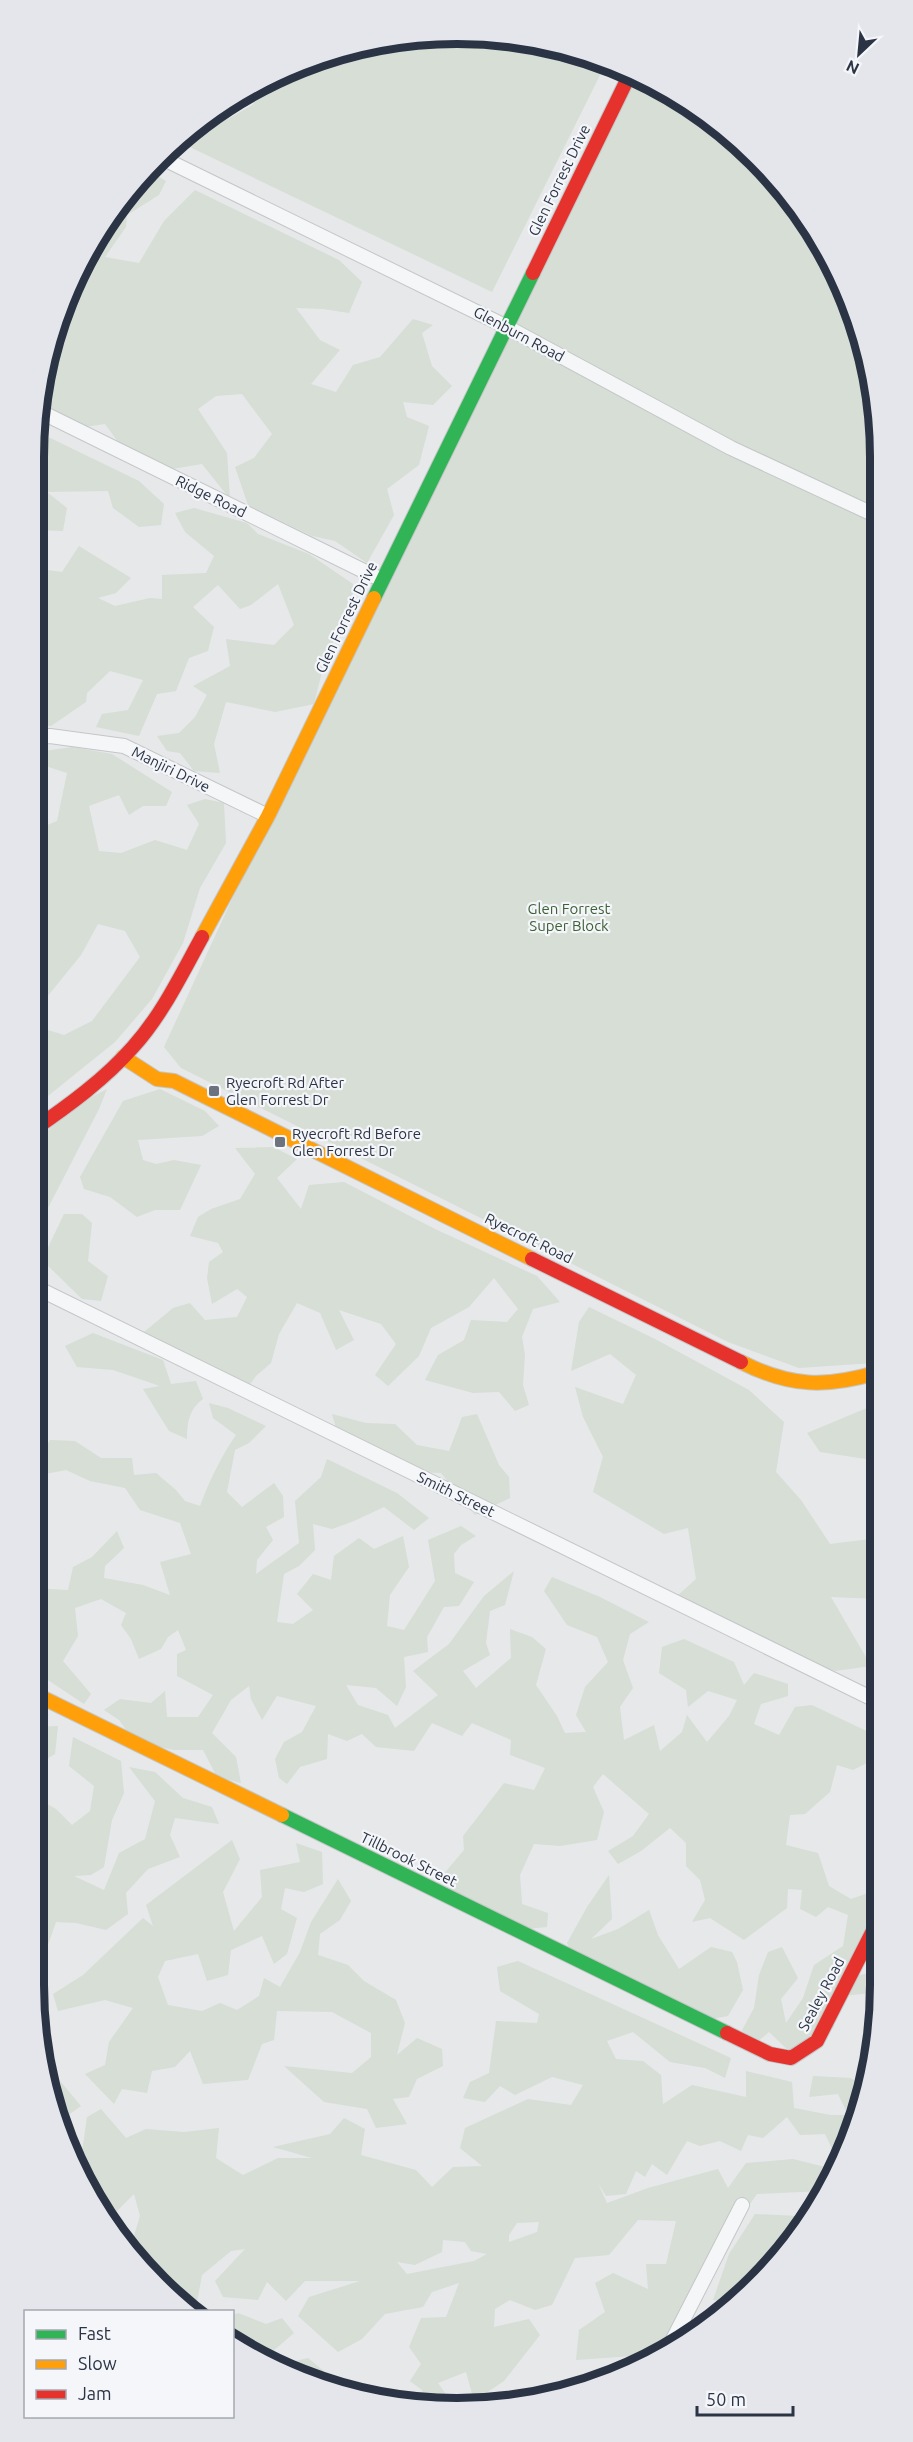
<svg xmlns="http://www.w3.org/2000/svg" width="913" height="2442" viewBox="0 0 913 2442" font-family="Ubuntu,sans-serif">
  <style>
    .green { fill: #d6ded6; fill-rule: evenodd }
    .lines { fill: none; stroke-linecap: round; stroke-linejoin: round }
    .street-casing { stroke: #c4c6c8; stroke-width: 16 }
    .fast-casing { stroke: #c4c6c8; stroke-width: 16 }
    .slow-casing { stroke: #c4c6c8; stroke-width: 16 }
    .jam-casing { stroke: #c4c6c8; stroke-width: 16 }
    .street { stroke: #f5f6f7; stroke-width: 14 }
    .fast { stroke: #30b455; stroke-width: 14 }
    .slow { stroke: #ff9f0a; stroke-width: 14 }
    .jam { stroke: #e5322d; stroke-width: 14 }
    .poi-dot { fill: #6c737f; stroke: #f4f6f9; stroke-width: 2 }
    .labels { text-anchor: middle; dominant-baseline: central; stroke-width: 4.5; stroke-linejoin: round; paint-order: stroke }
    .street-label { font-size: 15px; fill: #2b3445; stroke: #f4f6f9 }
    .park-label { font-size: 15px; fill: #3f6138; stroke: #f4f6f9 }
    .poi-label { font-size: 15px; fill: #2b3445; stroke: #f4f6f9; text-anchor: start }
    .rim { fill: none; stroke: #2b3445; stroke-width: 8 }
  </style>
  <rect width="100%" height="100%" fill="#e6e8ea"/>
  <path class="green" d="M485,34l81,14 39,17 -113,227 -317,-152 22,-16 10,7 47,-27 -6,-16 73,-33 81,-18z
    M633,78l58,26 84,74 73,116 28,107 3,960 -6,2 -74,5 -71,-26 -547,-274 -17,-21 69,-150z
    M148,170l18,11 -7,14 -32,20 -1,12 -21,30 34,6 25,-42 31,-31 144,70 23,22 -13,31 -26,-4 -27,-1 24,32 20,10 -29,34 25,8 17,-27 27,-8 33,-38 20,6 -11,8 10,33 20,20 -19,19 -30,-3 4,15 22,9 -10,39 -32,24 7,26 -27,48 -32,-22 -23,-5 -64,-31 -13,-38 19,-9 18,-24 -30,-40 -26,2 -18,13 29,44 3,46 -28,-35 -30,5 -51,-23 -16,-22 -20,3 -45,-22c2,-19 3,-41 8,-60 19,-65 53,-126 100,-175z
    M36,434h6l97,47 25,23 -3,21 -22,2 -26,-19 -5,-17 -61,1 20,16 -4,23 -30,-1v-73z
    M194,508l53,15 11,11 51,20 44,30v27l-26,41 -13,52 -39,8 -49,-10 -12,42 6,29 -26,-2 -14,-18 -13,-2 -10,-15 22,-3 16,-16 12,-22 -14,-9 37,-20 -4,-27 48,6 20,-20 -16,-41 -27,21 -11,4 -22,-24 -25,22 21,20 -6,24 -19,7 -13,33 -19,3 -18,42 -43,-9 6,-13 26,-4 15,-30 -33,-9 -23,22 -1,9 -35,24 -18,-3v-155l29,4 17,-26 52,32 -15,15 -18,5 17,8 35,-8 12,1v-24l44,-2 8,-17 -29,-24 -10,-19z
    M73,747l39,7 60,38 -6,14h-23l-14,9 -10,-20 -30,11 10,45 22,2 34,-13 32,10 12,-26 -12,-19 18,-6 19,4 2,40 -26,45 -17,55 -31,56 -37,43 -82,66v-81l2,-1 29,9 28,-14 48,-64 -15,-26 -27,-7 -17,31 -43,53 -5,1v-178l24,-10 10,-48 -34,-11v-3l11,-8z
    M107,1089l-8,20 -66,128v-96l57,-43z
    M160,1089l45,22 14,15 -17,10 -64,4 5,20 13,4 18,-4 27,5 -21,45h-25l-18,7 -27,-20 -26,-8 -4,-12 43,-76z
    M273,1147l24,12 -20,19 24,31 8,-24 35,-3 91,47 102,47 23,26 -27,7 -11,28 3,18 -2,30 6,20 -14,6 -16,-19 -26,1 -48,-13 13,-25 26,-15 7,-20 36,2 11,-13 -24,-31 -25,29 -38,21 -12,28 -31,30 -13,-11 21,-31 -15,-20 -42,-14 15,30 -18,10 -16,-37 -23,-10 -18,31 -8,29 -15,13 -8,11 -104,-55 29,-24 17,-5 15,17 32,-3 10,-20 -10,-8 -25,15 -5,-26 2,-16 14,-10 -5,-9 -28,-7 8,-19 13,-8 29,-10 15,-25 -20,-26z
    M64,1214h18l10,9 -4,38 20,15 -7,25 -19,-2 -40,-39z
    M589,1307l66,32 94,51 35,32 -8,50 25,28 29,44 48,-6 -9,-39 10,-4v104l-48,-2 40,69 -36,5 -131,-48 -28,-26 20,-18 -8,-51 -24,6 -71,-42 10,-35 -20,-40 -8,-30 48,17 13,-29 -26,-21 -39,17 8,-49z
    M93,1333l70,27 8,24 25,-3 7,18c-14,10 -16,24 -16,40l-18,-8 -26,-42 17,-3 -47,-16 -36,-3 -12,-21z
    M209,1403l19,5 38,18 -17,17 -14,7 -8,42 15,15 32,-24 9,13 1,21 -18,10 7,13 -16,20 -1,14 43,-31 -4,-42 26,-24 6,-18 70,34 32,25 -15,12 -30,-23 -30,14 -22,8 -19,-5 2,26 -16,16 -15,8 -7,48 16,2 20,-14 -16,-16 16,-20 18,6 3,-24 25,-18 15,11 29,-13 6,31 -19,28 -3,31 17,4 31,-49 -7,-41 33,-14 15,10 -15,9 -7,9 1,19 19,9 -15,24 -15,1 -17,30 1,15 -24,5 2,30 -9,19 -21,-18 -30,-3 12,20 30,10 7,13 43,-33 -25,-24 36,-27 35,-48 30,-25 -9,34 -15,6 -4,32 4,12 -27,16 13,17 35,-30 -1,-29 22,8 14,12 -10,36 21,31 8,17 21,-1 -10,-17 9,-28 23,-25 -11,-25 -30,-12 -23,-34 8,-14 48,20 49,25 -19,12 -7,26 10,28 -13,19 4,33 30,-15 6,26 22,-19 5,-17 20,27 22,-26 8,-16 -29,-9 -20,16 -2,-17 -27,-17 3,-26 22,-8 50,23 10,23 10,-12 34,11v12l-27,8 -7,20 25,11 16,-28 17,-2 67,32v20l-26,13 -16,-5 -7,27 -25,22 -15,1 -4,30 32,8 11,33 22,13 29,-10v50l-31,39 31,-8 -1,25 -7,-2 -40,4 2,30 -45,24 -20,-19 -14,12 -13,-14 12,-22 5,-33 9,-23 14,-5 16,31 -17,21 5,24 17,-25 11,-33 29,-19 5,-31 -20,-8 -12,10 -16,-8 2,-19 -14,-1 -1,19 -43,32 -34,-22 -18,4 13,-22 -5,-20 -14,-14v-23l-16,-15 -29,23 -23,13 -10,-13 25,-15 16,-22 -46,-40 -10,13 11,25 -7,28 -37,6 -26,-2 -14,31 2,29 26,9 -1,14 -21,2 -72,-32 -11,-22 21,-25 -1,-14 41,-53 30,7 11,-22 -35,-13 1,-15 -39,-17 -10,13 -30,-13 -18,28 -38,-4 -14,-13 -15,7 -19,-7 -1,25 -27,8 -13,17 -8,-6 -4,-19 9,-17 18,-10 14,-26 -39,-10 -15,24 -11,-21 -2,-13 -18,14 -19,33 24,24 5,26 -24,-6 -14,-27h-29l-39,-8 -16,-22 -15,-10 16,-11 31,4 14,-12 2,26h31l15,-22 -36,-19v-22l9,-4 -8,-20 -10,7 -7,12 -22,10 -8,-20 -10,-14 5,-12 -25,-14 -26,9 3,28 -15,25 28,33 -7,10 -51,-34v-82l35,2 5,-23 19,-10 25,-26 7,17 -19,18 -1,12 39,7 27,10 -10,-33 31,-8 -11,-31 -40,-13 -15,-22 -35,-7 -24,-11 -21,4 -7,-14 12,-20 25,1 26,17h31l2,17 22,-2 20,17 9,11 15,5c9,-25 21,-49 36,-71l-23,-17z
    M879,1403v58l-59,-9 -13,-19z
    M332,1414l34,9 29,1 22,21 32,6 13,-34 15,-3 22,51 10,12 1,21 -35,17 -34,-42 -47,-2 -55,-33z
    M58,1726l-3,28 -22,13v-40z
    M73,1737l48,24 3,32 -12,27 -8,47 -13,8 -17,1 30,14 15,-37 26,-14 10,-38 -26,-34 26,5 28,26 29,9 7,17 -44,-6 -5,17 10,22 -32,12 -22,24 2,21 -22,16 -30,-7 -20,-1 -13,37 -10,-4 8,-44 -8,-6v-109l23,13 16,16 18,-14 4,-25 -25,-20z
    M232,1840l8,19 -17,33 11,39 28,-34 -2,-27 40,-8 -4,-19 26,9 1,32 -19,8 -19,-4 -4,21 16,9 -10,36 -13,10 -12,-28 -31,14 -3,25 -21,6 -9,-27 -33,7 -7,16 10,28 34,6 18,-8 17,7 22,-14 5,-18 16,9 20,-35 11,-30 27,-43 13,22 -11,19 -20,14 -2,21 30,10 16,16 32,19 9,23 -8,32 20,-17 25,11 1,17 -26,13 -8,18 -16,2 14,25 -31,4 -9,-19 -43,-7 -40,-36 68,7 19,-16v-24l-39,-21 -55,-1 -3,29 -12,4 -14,36 -45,4 -13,-33 -15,16 -23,4 -5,22 -25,-4 -8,15 -29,-30 20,-9 4,-23 24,-34 -28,-8 -47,11 -5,-17 30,-19 60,-57 10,8 -7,-21z
    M609,1875l3,44 -21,20 27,-10 31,-19 9,25 21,34 32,-22 21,5 5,10 6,28 -15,26 -22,4 -127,-54 -12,-23 20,-36z
    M518,1961l213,97 -6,20 -20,-10 -35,-6 -37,-30 -26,9 9,18 27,2 18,14 2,29 29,-19 54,12v-26l46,11 2,26 37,7h17l-10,-21 -29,3 4,-21 38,2 15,11 -17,50 -15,14 -9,-19 -25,1 -13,-18 -24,21 -15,-3 -7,16 -21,-10 -20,5 -13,-5 -20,34 -15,-11 -7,13 -9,-6 -10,23 -20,2 -8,-13 9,20 41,-15 70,-19 10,19 18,-25 47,-4 44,11 -12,21 -68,3 -17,24 -66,120 -27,17 -71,5 3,-30 26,-18 -10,-29 18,-10 35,16 -2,-25h20l10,-43 -38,-1 -29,35 -34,3 -23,47 -17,5 -25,-10 -15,9 -1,18 35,-8 11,16 -36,46 -30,20 -8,-29 -28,11 14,20 -26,1 -4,-14 -12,-9 11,-17 -12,-17 12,-29 25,-1 13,-34 -27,9 -9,15 -38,7 -23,25 -24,13 -40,-36 11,-19 51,-16h-55l-19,20 -19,-19 -9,18 -35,-3 -8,-16 30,-32 -14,2 -29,24 -5,27 -8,4 -51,-42 -9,-12 11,-36 -6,-22 -18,18 -23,-10 -14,-29 8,-56 14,-8 25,29 20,-9 38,3 35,-4 -3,30 27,17 35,-17h34l-39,-11 57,-13 14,-16 21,11 -4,26 55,15 16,17 21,-20 29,-1 -22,-18 5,-20 63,-29 43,6 12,-20 -31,-8 -37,18 -15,-9 -15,16 -22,-4 7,-16 19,-9 7,-52 41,2 2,-9 -39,-23 -3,-24zM539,2222l-2,10 -28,10v-7l8,-12zM443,2240l22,2 6,9 16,3 -13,7 -67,13 -10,-12 18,3 27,-13z
    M55,2075l26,31 -25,18 -8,-46z
    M755,2214l44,2 1,15 -25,25 1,3 -46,43 -17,-2 16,-46z
    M238,2313l28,11 16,-6 12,15 -21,18 14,12 21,-5 23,19 37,10c-5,2 -12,5 -18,6 -22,2 -100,-36 -117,-51v-27z"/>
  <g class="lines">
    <defs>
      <path id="street" d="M160,157l345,169 226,122 146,68
        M39,411l343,169
        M33,737l17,-1 74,10 144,70
        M33,1286l846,416
        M667,2351l75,-146"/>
      <path id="fast" d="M374,598l159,-325
        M282,1815l445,218"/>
      <path id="slow" d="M202,937l66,-121 106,-218
        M123,1057l34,22 17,2 358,178
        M741,1362c49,25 85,26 138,10
        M33,1693l249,122"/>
      <path id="jam" d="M533,273l96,-197
        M33,1130c35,-24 72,-51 100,-83 29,-32 48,-72 69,-110
        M532,1259l209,103
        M727,2033l43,21 21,4 26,-17 63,-124"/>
    </defs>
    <use href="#street" class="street-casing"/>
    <use href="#fast" class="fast-casing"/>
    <use href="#slow" class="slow-casing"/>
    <use href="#jam" class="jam-casing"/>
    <use href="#street" class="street"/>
    <use href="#fast" class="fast"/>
    <use href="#slow" class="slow"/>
    <use href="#jam" class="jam"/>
  </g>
  <g class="poi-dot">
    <rect x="208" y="1085" width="12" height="12" rx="3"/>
    <rect x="274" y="1136" width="12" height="12" rx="3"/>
  </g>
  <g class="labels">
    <g class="street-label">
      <text transform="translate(559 180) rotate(-64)">Glen Forrest Drive</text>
      <text transform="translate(519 334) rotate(28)">Glenburn Road</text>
      <text transform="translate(211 496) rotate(26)">Ridge Road</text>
      <text transform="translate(346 617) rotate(-64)">Glen Forrest Drive</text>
      <text transform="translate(171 769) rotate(26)">Manjiri Drive</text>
      <text transform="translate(529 1238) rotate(26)">Ryecroft Road</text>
      <text transform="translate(456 1494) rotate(26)">Smith Street</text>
      <text transform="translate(409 1859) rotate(26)">Tillbrook Street</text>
      <text transform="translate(821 1994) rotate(-62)">Sealey Road</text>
    </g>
    <g class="park-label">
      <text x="569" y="908">Glen Forrest<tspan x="569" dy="17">Super Block</tspan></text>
    </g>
    <g class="poi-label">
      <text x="226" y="1082">Ryecroft Rd After<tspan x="226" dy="17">Glen Forrest Dr</tspan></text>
      <text x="292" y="1133">Ryecroft Rd Before<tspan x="292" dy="17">Glen Forrest Dr</tspan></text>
    </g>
  </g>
  <path d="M0 0H913V2442H0ZM457 44H457A413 413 0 0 1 870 457V1985A413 413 0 0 1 457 2398H457A413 413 0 0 1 44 1985V457A413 413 0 0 1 457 44Z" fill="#e4e6eb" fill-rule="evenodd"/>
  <path class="rim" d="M457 44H457A413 413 0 0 1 870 457V1985A413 413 0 0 1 457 2398H457A413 413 0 0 1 44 1985V457A413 413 0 0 1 457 44Z"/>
  <rect x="24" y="2310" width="210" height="108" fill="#f4f6f9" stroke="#a4a8b1" stroke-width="1.5"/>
  <rect x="36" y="2330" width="30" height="9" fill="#30b455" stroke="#a4a8b1" stroke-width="1.5"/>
  <text x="78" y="2340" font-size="18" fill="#2b3445">Fast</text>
  <rect x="36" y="2360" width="30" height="9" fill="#ff9f0a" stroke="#a4a8b1" stroke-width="1.5"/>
  <text x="78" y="2370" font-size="18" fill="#2b3445">Slow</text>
  <rect x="36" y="2390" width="30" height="9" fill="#e5322d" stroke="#a4a8b1" stroke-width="1.5"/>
  <text x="78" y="2400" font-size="18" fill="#2b3445">Jam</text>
  <g transform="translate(859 54) rotate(206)" stroke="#f4f6f9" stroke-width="4.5" paint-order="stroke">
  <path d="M0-4.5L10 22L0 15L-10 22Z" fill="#2b3445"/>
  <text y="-9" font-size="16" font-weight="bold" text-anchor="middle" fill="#2b3445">N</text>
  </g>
  <path d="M697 2406v9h96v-9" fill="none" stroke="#2b3445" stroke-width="3"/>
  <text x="706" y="2406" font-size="18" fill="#2b3445" stroke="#f4f6f9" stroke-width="4.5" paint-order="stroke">50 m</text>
</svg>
